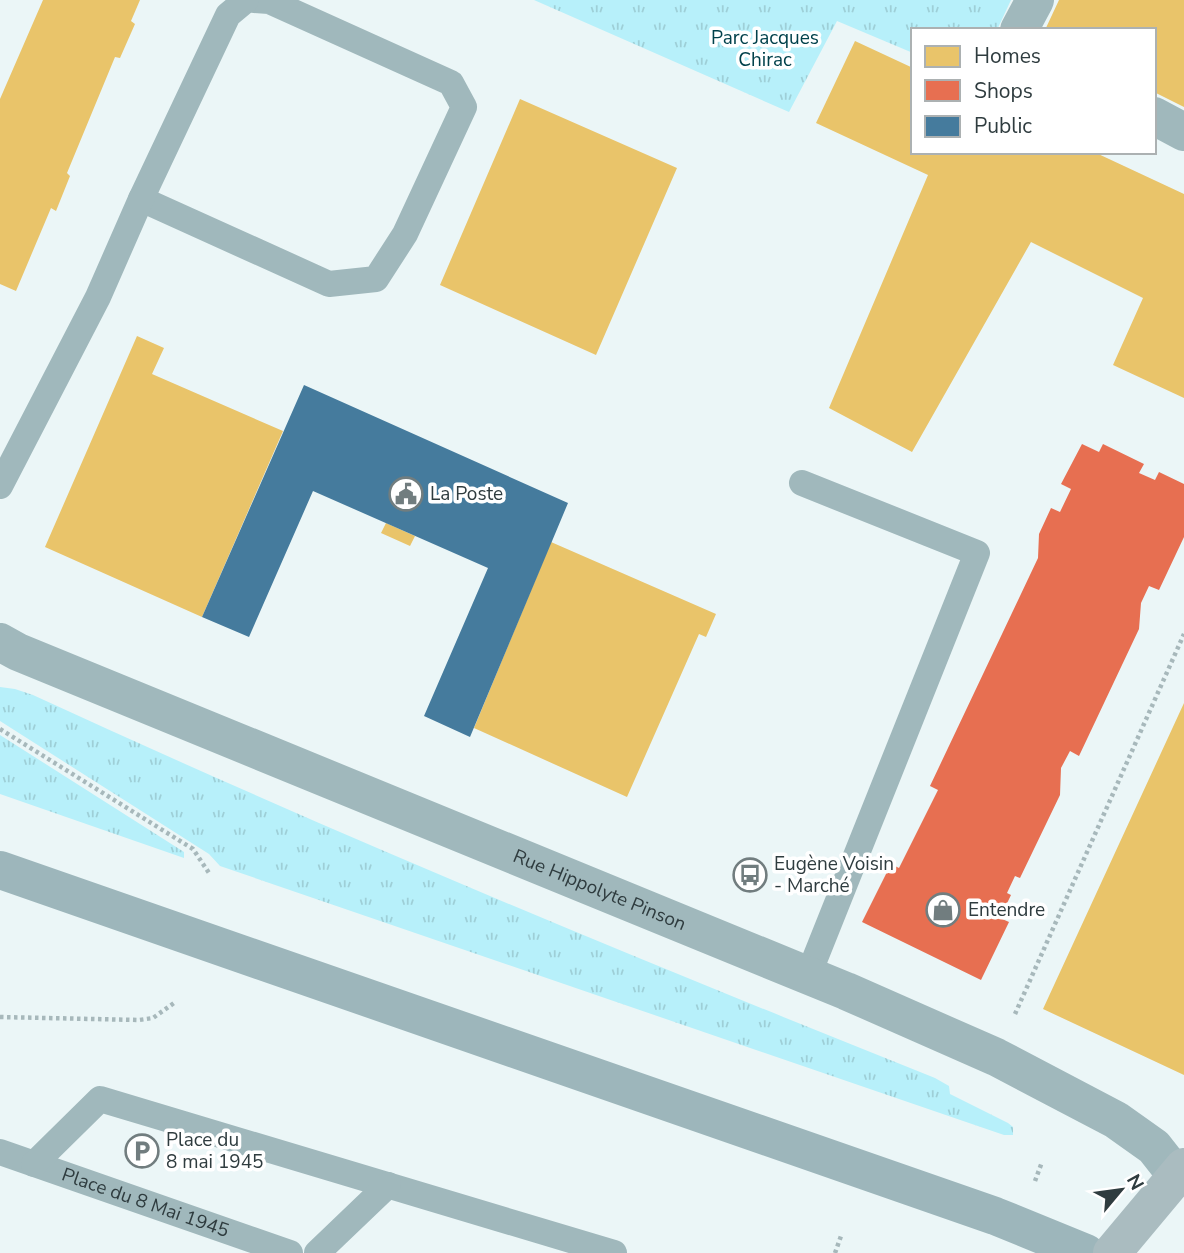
<svg xmlns="http://www.w3.org/2000/svg" width="1184" height="1253" viewBox="0 0 1184 1253" font-family="'Nunito Sans',sans-serif">
  <style>
    .grass { fill: url(#grass-tufts) }
    .homes { fill: #e9c46a }
    .shops { fill: #e76f51 }
    .public { fill: #457b9d }
    .lines { fill: none; stroke-linecap: round; stroke-linejoin: round }
    .path { stroke: #a7b8bb; stroke-width: 4.5; stroke-dasharray: 3.5 3.5; stroke-linecap: butt }
    .lane { stroke: #a0b8bc; stroke-width: 26 }
    .street { stroke: #a0b8bc; stroke-width: 38 }
    .secondary { stroke: #9db6bb; stroke-width: 38 }
    .primary { stroke: #aabcc0; stroke-width: 38 }
    .labels { text-anchor: middle; dominant-baseline: central; stroke-width: 7; stroke-linejoin: round; paint-order: stroke }
    .park-label { font-size: 19px; fill: #00414b; stroke: #fff }
    .poi-label { font-size: 19px; fill: #2f3c3f; stroke: #fff; text-anchor: start }
    .street-label { font-size: 19px; fill: #2f3c3f; stroke: #fff }
  </style>
  <defs>
    <pattern id="grass-tufts" width="24" height="20" patternUnits="userSpaceOnUse" patternTransform="scale(1.75)"><rect width="24" height="20" fill="#b7f0fa"/><path d="M3 7l-1-3M5 7V3M7 7l1-3M15 17l-1-3M17 17v-4M19 17l1-3" fill="none" stroke="#9ecfd7"/></pattern>
  </defs>
  <rect width="100%" height="100%" fill="#ebf6f7"/>
  <path class="grass" d="M534,0h477l-14,30h-84v23l-76,-32 -48,91z
    M0,687l15,2 18,6c297,137 599,262 902,383l14,8 1,8 58,29 5,4v8h-9l-784,-269 -11,-12 -209,-133z
    M0,735l184,117v6l-184,-64z"/>
  <path class="homes" d="M43,0h97l-9,21 4,3 -15,34 -5,-1 -48,116 3,3 -14,35 -5,-3 -35,83 -16,-7v-185z
    M1059,0h125v107l-30,-15v-62h-109z
    M855,41l58,27v84h181l90,42v204l-71,-33 30,-67 -112,-56 -119,210 -83,-44 99,-233 -112,-52z
    M520,99l157,69 -81,187 -156,-70z
    M137,336l27,12 -12,26 131,57 -81,186 -157,-70z
    M386,523l29,13 -5,10 -29,-13z
    M551,542l165,72 -10,23 -7,-3 -72,163 -153,-69z
    M1184,703v372l-141,-66z"/>
  <path class="shops" d="M1082,444l17,8 4,-8 41,20 -5,9 16,7 4,-8 25,12v53l-25,53 -10,-4 -8,17 -2,26 -60,127 -9,-5 -9,17 -1,27 -40,83 -5,-2 -8,17 4,2 -11,23 9,4 -28,58 -119,-58 29,-58 8,4 39,-78 -8,-4 108,-228 1,-24 12,-26 9,4 11,-23 -10,-5z"/>
  <path class="public" d="M304,385l264,118 -98,234 -46,-21 64,-148 -175,-77 -64,146 -47,-20z"/>
  <g class="lines">
    <path class="path" d="M0,729l193,120 16,24
      M1015,1014l169,-380
      M0,1017l139,3 14,-2 21,-15
      M1035,1181l7,-19
      M835,1253l6,-17"/>
    <g class="lane">
      <path d="M141,199l188,85 47,-5 29,-45 59,-127 -13,-24 -182,-82 -15,-1"/>
      <path d="M802,483l175,70 -169,423"/>
      <path d="M0,486l98,-189 43,-98 87,-184 18,-15"/>
      <path id="s1" d="M0,1152l290,101"/>
      <path d="M34,1164l66,-65 514,154"/>
      <path d="M317,1253l71,-68"/>
    </g>
    <g class="street">
      <path d="M1019,30l16,-30"/>
      <path d="M1154,116l30,16"/>
      <path id="s2" d="M0,642l18,10 828,339 150,66 120,63 38,27 22,28"/>
    </g>
    <path class="secondary" d="M0,870l995,346 91,37"/>
    <path class="primary" d="M1112,1253l72,-86"/>
  </g>
  <defs>
    <symbol id="civic-ring" viewBox="-11 -11 22 22"><circle r="9.5" fill="#fff" stroke="#717d7f" stroke-width="1.5"/><path d="M-.6-6.5H3V-4.5H.6V-3L4-1V1h2V6H-6V1h2V-1L-.6-3ZM-1.2 2.5V6h2.4V2.5Z" fill="#717d7f"/></symbol>
    <symbol id="bus-ring" viewBox="-11 -11 22 22"><circle r="9.5" fill="#fff" stroke="#717d7f" stroke-width="1.5"/><path d="M-5-6H5V4H4V6H2V4H-2V6H-4V4H-5ZM-3.5-4V0h7V-4ZM-3.5 1.2v1.5H-2V1.2ZM2 1.2v1.5H3.5V1.2Z" fill="#717d7f"/></symbol>
    <symbol id="shop-ring" viewBox="-11 -11 22 22"><circle r="9.5" fill="#fff" stroke="#717d7f" stroke-width="1.5"/><path d="M-5-2.5h2.3a2.7 3.5 0 0 1 5.4 0H5L5.5 6h-11ZM-1.5-2.5h3a1.5 2.3 0 0 0-3 0Z" fill="#717d7f"/></symbol>
    <symbol id="parking-ring" viewBox="-11 -11 22 22"><circle r="9.5" fill="#fff" stroke="#717d7f" stroke-width="1.5"/><path d="M-3.5-5.5H1a3.5 3.5 0 0 1 0 7H-1V5.5H-3.5ZM-1-3.4V-.6H.8a1.4 1.4 0 0 0 0-2.8Z" fill="#717d7f"/></symbol>
  </defs>
  <g fill-rule="evenodd">
    <use href="#civic-ring" x="387" y="475" width="38" height="38"/>
    <use href="#bus-ring" x="731" y="856" width="38" height="38"/>
    <use href="#shop-ring" x="924" y="891" width="38" height="38"/>
    <use href="#parking-ring" x="123" y="1132" width="38" height="38"/>
  </g>
  <g class="labels">
    <g class="park-label">
      <text x="765" y="38">Parc Jacques<tspan x="765" dy="22">Chirac</tspan></text>
    </g>
    <g class="poi-label">
      <text x="430" y="494">La Poste</text>
      <text x="774" y="864">Eugène Voisin<tspan x="774" dy="22">- Marché</tspan></text>
      <text x="968" y="910">Entendre</text>
      <text x="166" y="1140">Place du<tspan x="166" dy="22">8 mai 1945</tspan></text>
    </g>
    <g class="street-label">
      <text stroke="none"><textPath href="#s2" startOffset="649">Rue Hippolyte Pinson</textPath></text>
      <text stroke="none"><textPath href="#s1" startOffset="154">Place du 8 Mai 1945</textPath></text>
    </g>
  </g>
  <rect x="911" y="28" width="245" height="126" fill="#ffffff" stroke="#acb1b2" stroke-width="2"/>
  <rect x="925" y="46" width="35" height="21" fill="#e9c46a" stroke="#acb1b2" stroke-width="2"/>
  <text x="974" y="63" font-size="21" fill="#2f3c3f">Homes</text>
  <rect x="925" y="80" width="35" height="21" fill="#e76f51" stroke="#acb1b2" stroke-width="2"/>
  <text x="974" y="98" font-size="21" fill="#2f3c3f">Shops</text>
  <rect x="925" y="116" width="35" height="21" fill="#457b9d" stroke="#acb1b2" stroke-width="2"/>
  <text x="974" y="133" font-size="21" fill="#2f3c3f">Public</text>
  <g transform="translate(1121 1190) rotate(61)" stroke="#ffffff" stroke-width="5" paint-order="stroke">
  <path d="M0-5L12 26L0 18L-12 26Z" fill="#2f3c3f"/>
  <text y="-10" font-size="19" font-weight="bold" text-anchor="middle" fill="#2f3c3f">N</text>
  </g>
</svg>
